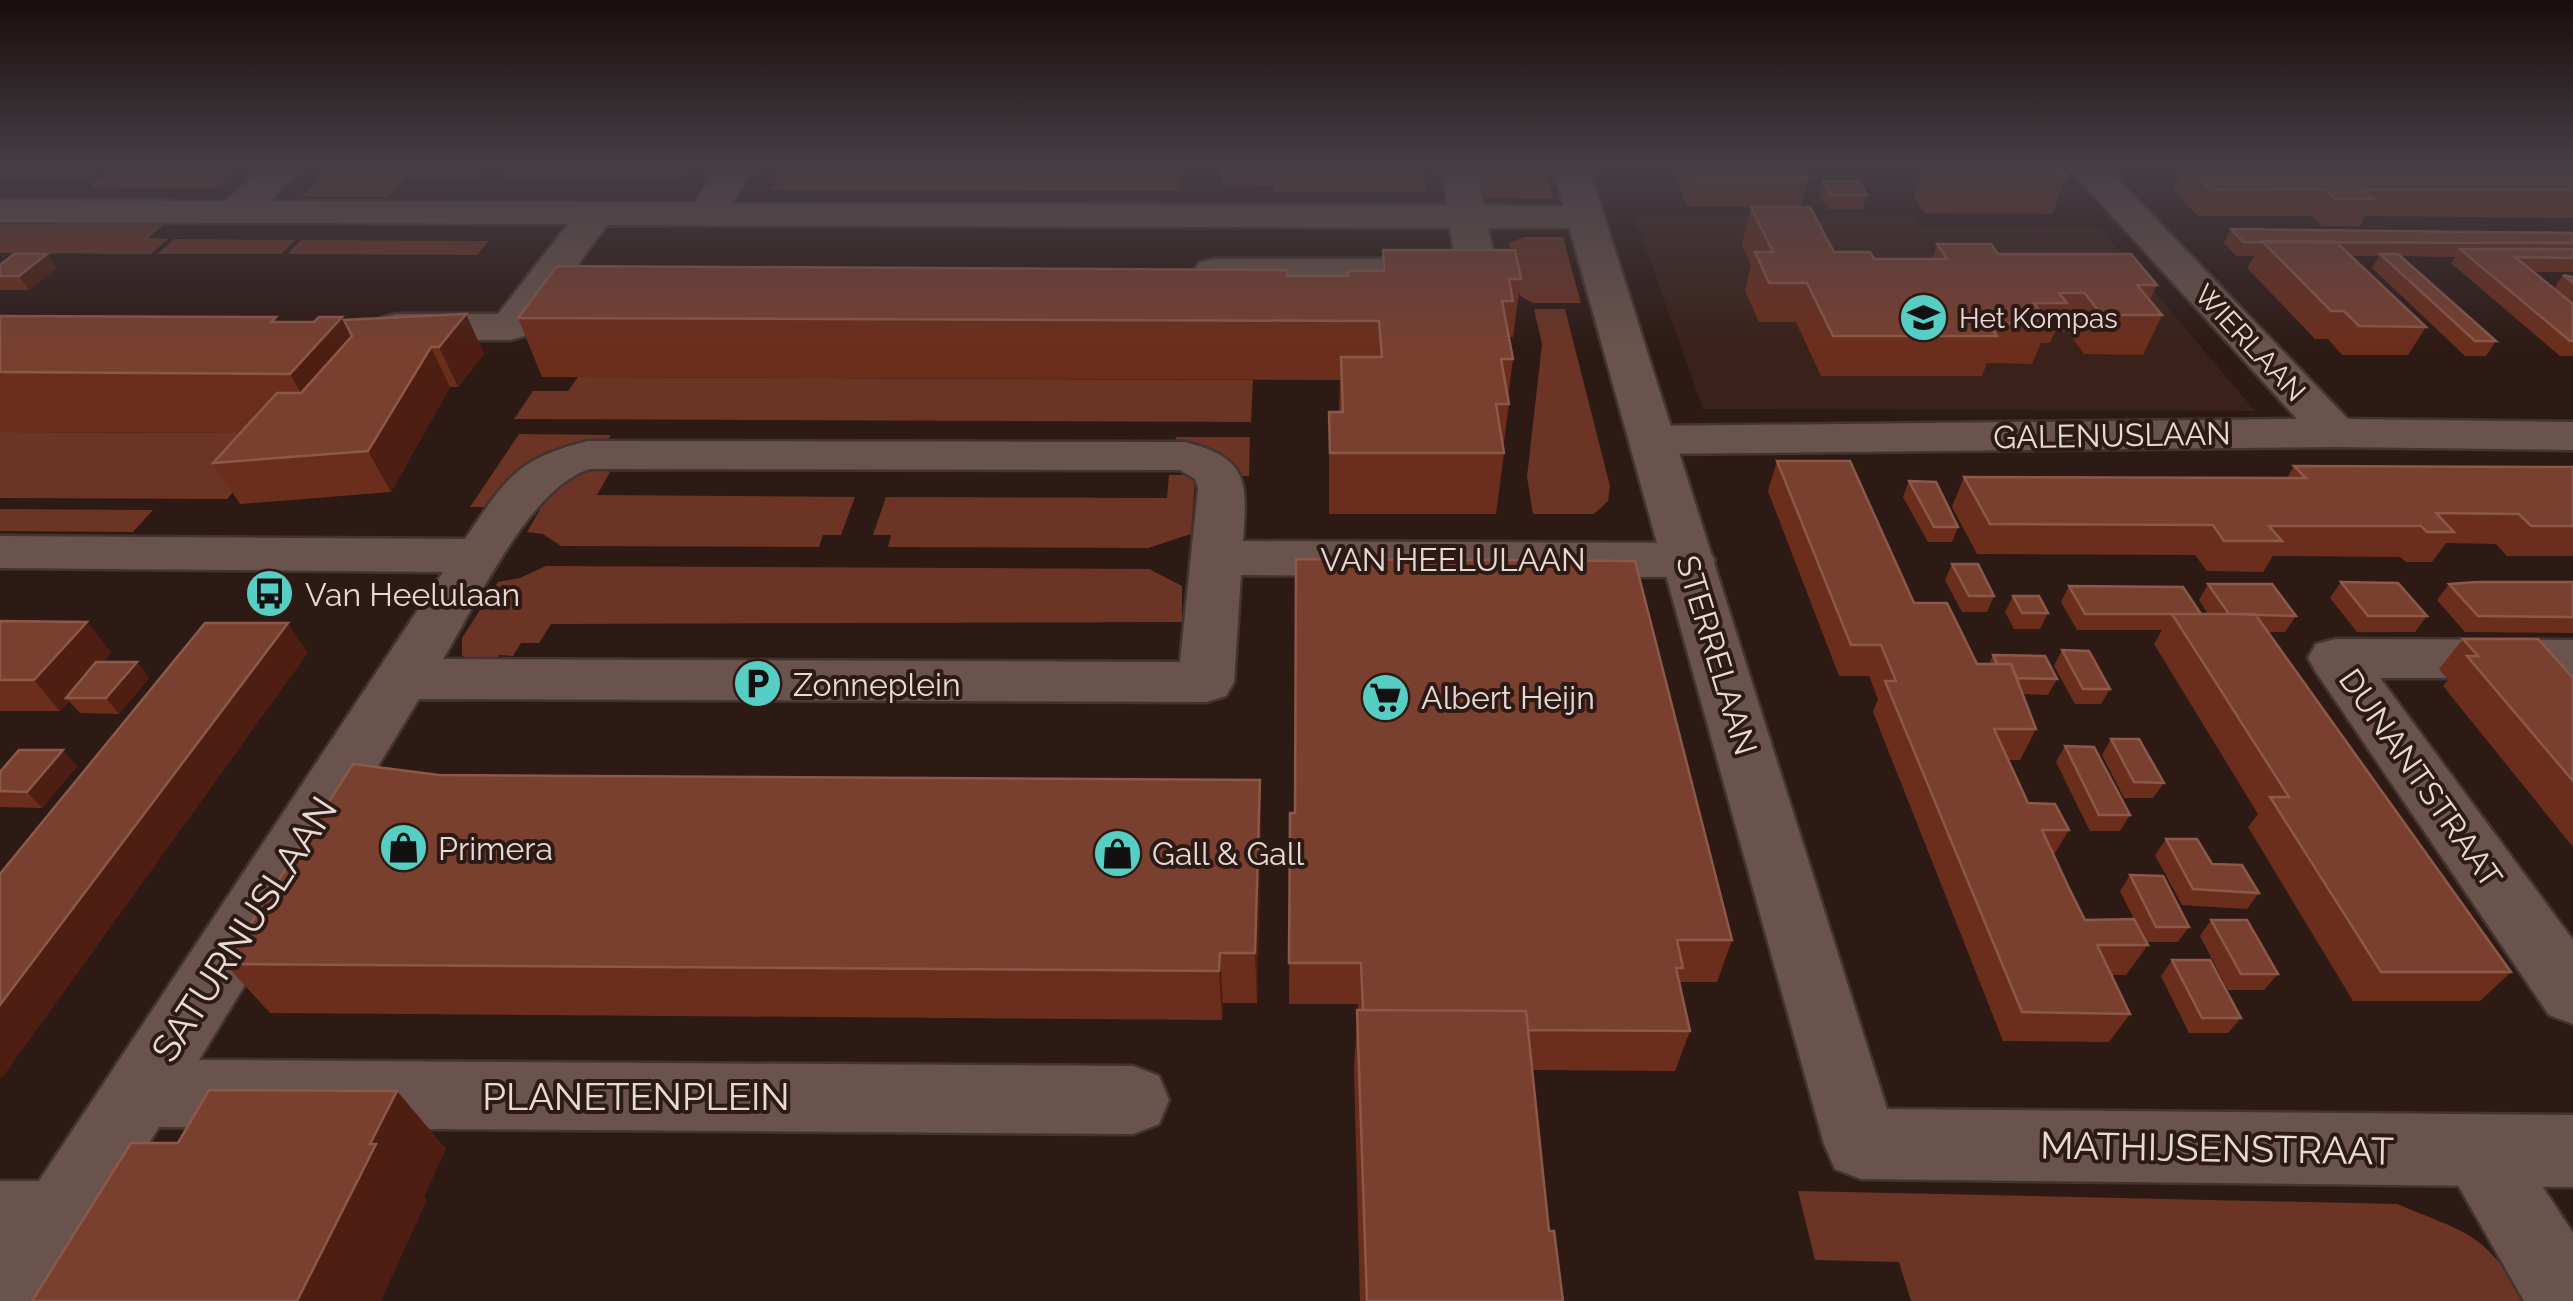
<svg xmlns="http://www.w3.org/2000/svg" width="2573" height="1301" viewBox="0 0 2573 1301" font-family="Raleway,sans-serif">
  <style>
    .built { fill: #3a211a }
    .green { fill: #6b3424 }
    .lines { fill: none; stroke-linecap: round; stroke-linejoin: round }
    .minor-casing { stroke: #423431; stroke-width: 5 }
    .tertiary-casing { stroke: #423431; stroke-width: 5 }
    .minor { fill: #69534c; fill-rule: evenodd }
    .tertiary { fill: #69534c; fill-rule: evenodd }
    .wall { fill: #6c2e1c }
    .shaded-wall { fill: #4d1e11 }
    .building { fill: #794030; stroke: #8b584a; stroke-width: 2.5 }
    .labels { text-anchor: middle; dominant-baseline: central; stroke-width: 8; stroke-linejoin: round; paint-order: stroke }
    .far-poi-label { font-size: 28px; fill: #e7dad6; stroke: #2d1a15; text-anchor: start }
    .far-street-label { font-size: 28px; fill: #e7dad6; stroke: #2d1a15 }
    .street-label { font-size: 32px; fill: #e7dad6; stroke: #2d1a15 }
    .poi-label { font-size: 32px; fill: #e7dad6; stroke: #2d1a15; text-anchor: start }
    .near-street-label { font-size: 38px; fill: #e7dad6; stroke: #2d1a15 }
  </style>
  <rect width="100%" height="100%" fill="#2d1a15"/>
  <path class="built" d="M1634,215l279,1 8,11h179l155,184 -552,-2z"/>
  <path class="green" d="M119,165h60l-16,14h63l-10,9 -126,-1z
    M335,165h170l-22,3 -8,9h-68l-20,20h-86z
    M669,165h18l-8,12h-173l8,-9 152,1z
    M786,165h18l-7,16 384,2 -1,8 -409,-1z
    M1263,165h82l1,21h59l-1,-21h18l4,27h-152l-1,-6h-11z
    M1486,165h58l9,34 -71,-1 -6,-22z
    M0,220l168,1 -20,17 20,1 -17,15 -151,-1z
    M1524,237h39l18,66h-48l-13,-7 -11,-53z
    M174,239l122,1 -15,14h-124z
    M301,240l188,1 -12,14 -190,-1z
    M1534,309h31l45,177 -2,15 -14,13h-61l-6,-37 15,-133z
    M578,377l675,3 -2,42 -737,-3 19,-28h35z
    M0,432l252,1 25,10 -50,56 -227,-1z
    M519,434l92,1 -5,7c-55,13 -83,15 -117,65h-19z
    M1176,437h74l-1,39h-9c-13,-24 -41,-26 -65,-32z
    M614,465l-17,30 258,2 -14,38h-18l-4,12 -258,-1 -18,-12 -16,-2c31,-52 24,-57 87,-67z
    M1169,475h22l4,6 -4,53 -43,14 -260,-1 3,-12h-18l13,-38 281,1z
    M0,509l153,1 -20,22 -133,-1z
    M546,566l603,3 33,17v36l-631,2 -12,19h-18l-8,13 -14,-1 -5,10 -25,-4 -7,-6v-17l36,-56 22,-4z
    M1798,1191l599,13c72,30 87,28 129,97h-615l-12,-39 -84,-2z"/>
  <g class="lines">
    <defs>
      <path id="minor" d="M266,165h40l-37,36 426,1 24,-37h36l-23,38 715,2 -7,-40h36l8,40 101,1 13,3 6,8 -6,8 -13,3h-97l9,43 -6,8 -14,4h-264l-14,-4 -6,-8 6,-8 14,-4h242l-5,-31 -843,-3 -82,111 -15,4h-114l-15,-4 -6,-9 6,-9 15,-4h102l70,-90 -568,-2v-22l225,1z
        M2066,165h38l244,254 225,3v28l-238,-3 -683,7 -16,-4 -7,-10 7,-10 16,-4 645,-7z
        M588,441l597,1c65,16 62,41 58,99l446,2 18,5 8,12 -8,12 -18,5 -448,-2 -7,107 -8,14 -20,6 -787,-3 -220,361 934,6 26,10 10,24 -10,24 -26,10 -974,-7 -106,174h-53v-120h39l404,-609 -443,-4v-32l465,3c40,-59 50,-80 123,-98zM590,469l590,1 15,9 3,9 -18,174 -737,-3c33,-54 86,-172 147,-190z
        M2336,639l237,1v38h-193l193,262v84l-24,-9 -233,-343 -8,-14 8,-14z
        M2475,1115l27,10 71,108v68h-49l-86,-151 10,-25z"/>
      <path id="tertiary" d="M1552,165h36l299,944 686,6v72l-712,-8 -26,-10 -11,-25z"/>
    </defs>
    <use href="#minor" class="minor-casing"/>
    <use href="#tertiary" class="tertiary-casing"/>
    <use href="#minor" class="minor"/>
    <use href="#tertiary" class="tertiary"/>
  </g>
  <path class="wall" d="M0,165h134l-8,8h-19l-4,-7 -16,13 -87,-1z
    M154,165h84l-17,14h-60z
    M351,165h62l-2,2h-59z
    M481,165h24l-2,2h-21z
    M513,165h156l-3,4 -152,-1z
    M792,165h391l-2,18 -385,-2z
    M1222,165h41l-1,21 -40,-1z
    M1345,165h62l-1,21h-60z
    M1670,165h130l8,14 -7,27h-114z
    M1924,165h133l10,11 -15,38 -127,-1 -11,-17z
    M2185,165h369l11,8h8v45l-208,-2 -5,10h-38l-11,-10h-113l-25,-26z
    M1823,181l44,14 -4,14h-36l-8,-14z
    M1751,207l83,45 40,7h58l5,-15 61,10 159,31 -7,15 12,15 -19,40 -59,-1 -16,-22h-13l-5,11h-9l-9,21 -45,-1 -5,13h-161l-25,-54h-37l-14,-31 6,-26 -9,-20z
    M2231,229l342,4v39h-40l21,17 9,-14 10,2v79h-13l-109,-93 4,-6 -54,-1 95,85 -10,15h-21l-93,-88 7,-12h-28l75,71 -18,28h-66l-14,-16h-13l-68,-71 7,-12h-18l-12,-13z
    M1383,250l138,29 -8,58h-4l4,22 -5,39 1,6 -6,44 1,5 -8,61h-167v-102h10l1,-32 -798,-3 -24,-59 769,-42h61l34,-5z
    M47,254l10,14 -28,22h-29v-25z
    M466,314l18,40 -26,33h-8l-59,105 -151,12 -27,-41 27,-30 -240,-1v-116l314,6z
    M1777,461l137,142 63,61h12l4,-9 64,24 -9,16 -25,-1 13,35 -16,31h-12l20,43 41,27 -16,26 32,64 49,-1 -14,-28 10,-16 59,52 -11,15h-32l2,3 -22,30h-14l18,39 -21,28 -106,-1 -130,-329 5,-13 -9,-23h-30l-71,-185z
    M2294,466l279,1v89h-66l-11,-12 -50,-1 -14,19h-26l-6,-5 -127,-1 -10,16 -56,-1 -12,-16 -218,-1 -25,-47 12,-30 323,1z
    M1909,481l49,46 -6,15h-24l-25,-45z
    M1952,564l42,32 -7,16h-25l-17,-32z
    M2341,582l86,34 -12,16h-58l-27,-34z
    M2573,582v51l-108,-1 -28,-32 12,-16z
    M2208,584l88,32 -11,16h-17l243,340 -31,29h-127l-105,-174 10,-13 -104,-170 8,-14h-85l-16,-28 8,-16 132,28h7l-9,-14z
    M2013,596l35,17 -8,16h-26l-9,-17z
    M0,621l111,31 -8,10h34l12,16 -30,36 -39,-1 -11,-12 -9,10h-60z
    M2463,639l110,39v169l-130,-161 5,-6 -9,-11z
    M2062,650l48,39 -9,15h-26l-21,-38z
    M2111,739l53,44 -11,15h-29l-22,-43z
    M2065,746l65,69 -10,16h-30l-34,-69z
    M77,766l-35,42 -42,-1v-35z
    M439,775l822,56 -4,172h-34l-1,17 -952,-7 -45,-49z
    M1290,813l442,127 -15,42h-38l11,49 -15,40 -142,-1 16,161 14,70h-203l-6,-232 4,-65h-69z
    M2166,839l46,25 47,29 -12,16 -65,-4 -27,-50z
    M2211,920l67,54 -14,16h-36l-28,-54z
    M2172,960l69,58 -13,15h-39l-28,-57z"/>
  <path class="shaded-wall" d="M78,165h24l1,1 -16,13z
    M122,165h12l-8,8z
    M213,165h25l-17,14z
    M47,254l10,14 -28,22 -10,-14z
    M466,314l18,40 -26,33 -19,-40z
    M276,317l25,45 41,-45 31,59 -49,58 -34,-60 -19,-52z
    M431,347l19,40 -59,105 -23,-41z
    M87,622l24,30 -39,46h-6l3,3 -9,10 -26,-31z
    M288,623l20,30 -306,425 -2,-2v-71z
    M137,662l12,16 -30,36 -13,-16z
    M63,750l14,16 -35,42 -15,-16z
    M1260,780l1,51 -4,172 -2,-50z
    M1220,953l3,50 -1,17 -3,-49z
    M397,1091l49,58 -22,48 3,3 -46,101h-84l73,-157z"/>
  <path class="building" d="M1222,165h40v7h-40z
    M1686,165h114l8,14h-116z
    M1930,165h127l10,11h-130z
    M2187,165h367l19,14v11h-210l12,9h-39l-11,-10 -114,1z
    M1823,181h36l8,14h-36z
    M1751,207h59l24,45h36l4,7h73l-10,-15h54l7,10h133l26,31h-20l25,30h-61l-16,-22h-26l8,10h-33l15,21 -60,-1 8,13h-164l-26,-53h-38l-14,-31h18z
    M2231,229l342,4v10l-330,-1z
    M2262,241h73l91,86 -67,-1 -15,-15h-13z
    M2460,249h113v9l-58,-1 58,47v37h-3z
    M1383,250h132l6,29h-12l4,22h-11l11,58h-12l8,45h-13l8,49h-174l-1,-41h14l-2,-55h41l-3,-36 -861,-3 39,-52 730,4v6h61v-5h36z
    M14,254h33l-28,22h-19v-11z
    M2380,254h18l98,87h-21z
    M2563,275l10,2v6z
    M466,314l-27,33h-8l-63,104 -155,12 64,-70h24l51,-57 -8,-16z
    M0,316l276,1 -5,5h43l5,-5h23l-52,57 -290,-2z
    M1777,461h73l64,142h33l30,61h34l25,65h-42l34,74 27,1 14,26h-27l26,56 17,34 49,-1 14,26h-51l33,69 -108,-2 -137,-331h11l-15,-36h-30z
    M2294,466l279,1v59h-42l-12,-12 -83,-1 18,19h-27l-6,-6h-152l13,15h-58l-11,-16 -223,-1 -26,-47 342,1z
    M1909,481l27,1 22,45h-24z
    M1296,559l339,2 97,379h-55l6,28h-7l14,63 -162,-1 -2,-19 -163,-1 -2,-47h-72l1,-150h5z
    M1952,564h26l16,32h-25z
    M2341,582l57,1 29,33h-59z
    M2476,582h97v35l-95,-1 -29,-32z
    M2208,584h64l24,32 -67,-2z
    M2069,586l114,1 18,27h-116z
    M2013,596h26l9,17h-26z
    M2172,614h83l256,358h-130l-111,-175h19z
    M0,621l87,1 -53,58h-34z
    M205,623h83l-288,382v-131z
    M2463,639h75l35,39v103l-106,-125h11z
    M2062,650l27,1 21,38h-27z
    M1993,655l52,1 12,23 -40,-1 -6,-14h-14z
    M96,662h41l-31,36h-40z
    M2111,739h28l25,44 -30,-1z
    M2065,746l29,1 36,68h-31z
    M19,750h44l-36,42 -27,-1v-19z
    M353,764l86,11 821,5 -5,173h-35l-1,18 -994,-7z
    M2166,839h31l15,25 30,1 17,28 -66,-4z
    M2130,875l33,1 26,51h-33z
    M2211,920h36l31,54h-37z
    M2172,960h38l31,58h-39z
    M1357,1010l169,1 23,220h5l9,70h-196z
    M209,1090l188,1 -27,53h6l-79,157h-265l99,-158h47z"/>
  <linearGradient id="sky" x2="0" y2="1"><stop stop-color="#190e0c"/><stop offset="0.48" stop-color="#463e46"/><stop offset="1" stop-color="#463e46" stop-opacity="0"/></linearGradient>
  <rect width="2573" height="347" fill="url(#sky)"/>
  <defs>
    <symbol id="school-disc" viewBox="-11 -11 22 22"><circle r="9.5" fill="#56cec3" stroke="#2d1a15"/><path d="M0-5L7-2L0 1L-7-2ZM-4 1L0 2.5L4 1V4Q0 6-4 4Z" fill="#111"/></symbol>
    <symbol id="bus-disc" viewBox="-11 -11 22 22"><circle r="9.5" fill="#56cec3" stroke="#2d1a15"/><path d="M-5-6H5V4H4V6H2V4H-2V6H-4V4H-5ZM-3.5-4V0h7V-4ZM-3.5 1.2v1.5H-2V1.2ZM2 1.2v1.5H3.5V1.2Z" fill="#111"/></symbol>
    <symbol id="parking-disc" viewBox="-11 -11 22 22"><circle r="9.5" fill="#56cec3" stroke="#2d1a15"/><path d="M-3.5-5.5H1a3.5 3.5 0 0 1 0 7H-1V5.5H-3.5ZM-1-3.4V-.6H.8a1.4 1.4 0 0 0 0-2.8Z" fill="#111"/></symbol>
    <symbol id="supermarket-disc" viewBox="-11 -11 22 22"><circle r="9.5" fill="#56cec3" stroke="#2d1a15"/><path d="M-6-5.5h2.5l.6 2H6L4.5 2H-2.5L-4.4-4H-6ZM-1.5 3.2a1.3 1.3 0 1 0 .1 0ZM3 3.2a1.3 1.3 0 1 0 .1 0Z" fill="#111"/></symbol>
    <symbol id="shop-disc" viewBox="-11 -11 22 22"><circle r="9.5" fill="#56cec3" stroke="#2d1a15"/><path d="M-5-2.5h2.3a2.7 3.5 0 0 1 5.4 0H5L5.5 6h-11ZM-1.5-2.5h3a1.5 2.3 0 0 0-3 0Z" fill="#111"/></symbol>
  </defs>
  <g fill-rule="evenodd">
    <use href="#school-disc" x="1896" y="290" width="55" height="55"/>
    <use href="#bus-disc" x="242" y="566" width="55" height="55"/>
    <use href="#parking-disc" x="730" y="656" width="55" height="55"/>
    <use href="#supermarket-disc" x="1358" y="670" width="55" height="55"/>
    <use href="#shop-disc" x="376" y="820" width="55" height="55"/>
    <use href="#shop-disc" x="1090" y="826" width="55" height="55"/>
  </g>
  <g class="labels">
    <g class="far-poi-label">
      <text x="1959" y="318">Het Kompas</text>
    </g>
    <g class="far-street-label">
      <text transform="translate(2250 343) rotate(47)">WIERLAAN</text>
    </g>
    <g class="street-label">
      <text transform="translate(2112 435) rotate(-1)">GALENUSLAAN</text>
      <text x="1453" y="559">VAN HEELULAAN</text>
      <text transform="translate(1717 655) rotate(73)">STERRELAAN</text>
      <text transform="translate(2421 778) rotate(55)">DUNANTSTRAAT</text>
    </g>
    <g class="poi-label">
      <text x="305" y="594">Van Heelulaan</text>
      <text x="793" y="684">Zonneplein</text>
      <text x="1421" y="697">Albert Heijn</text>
      <text x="438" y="848">Primera</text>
      <text x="1152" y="853">Gall &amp; Gall</text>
    </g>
    <g class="near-street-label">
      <text transform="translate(244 929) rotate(-57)">SATURNUSLAAN</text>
      <text x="636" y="1096">PLANETENPLEIN</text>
      <text transform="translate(2217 1148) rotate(1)">MATHIJSENSTRAAT</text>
    </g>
  </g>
</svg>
